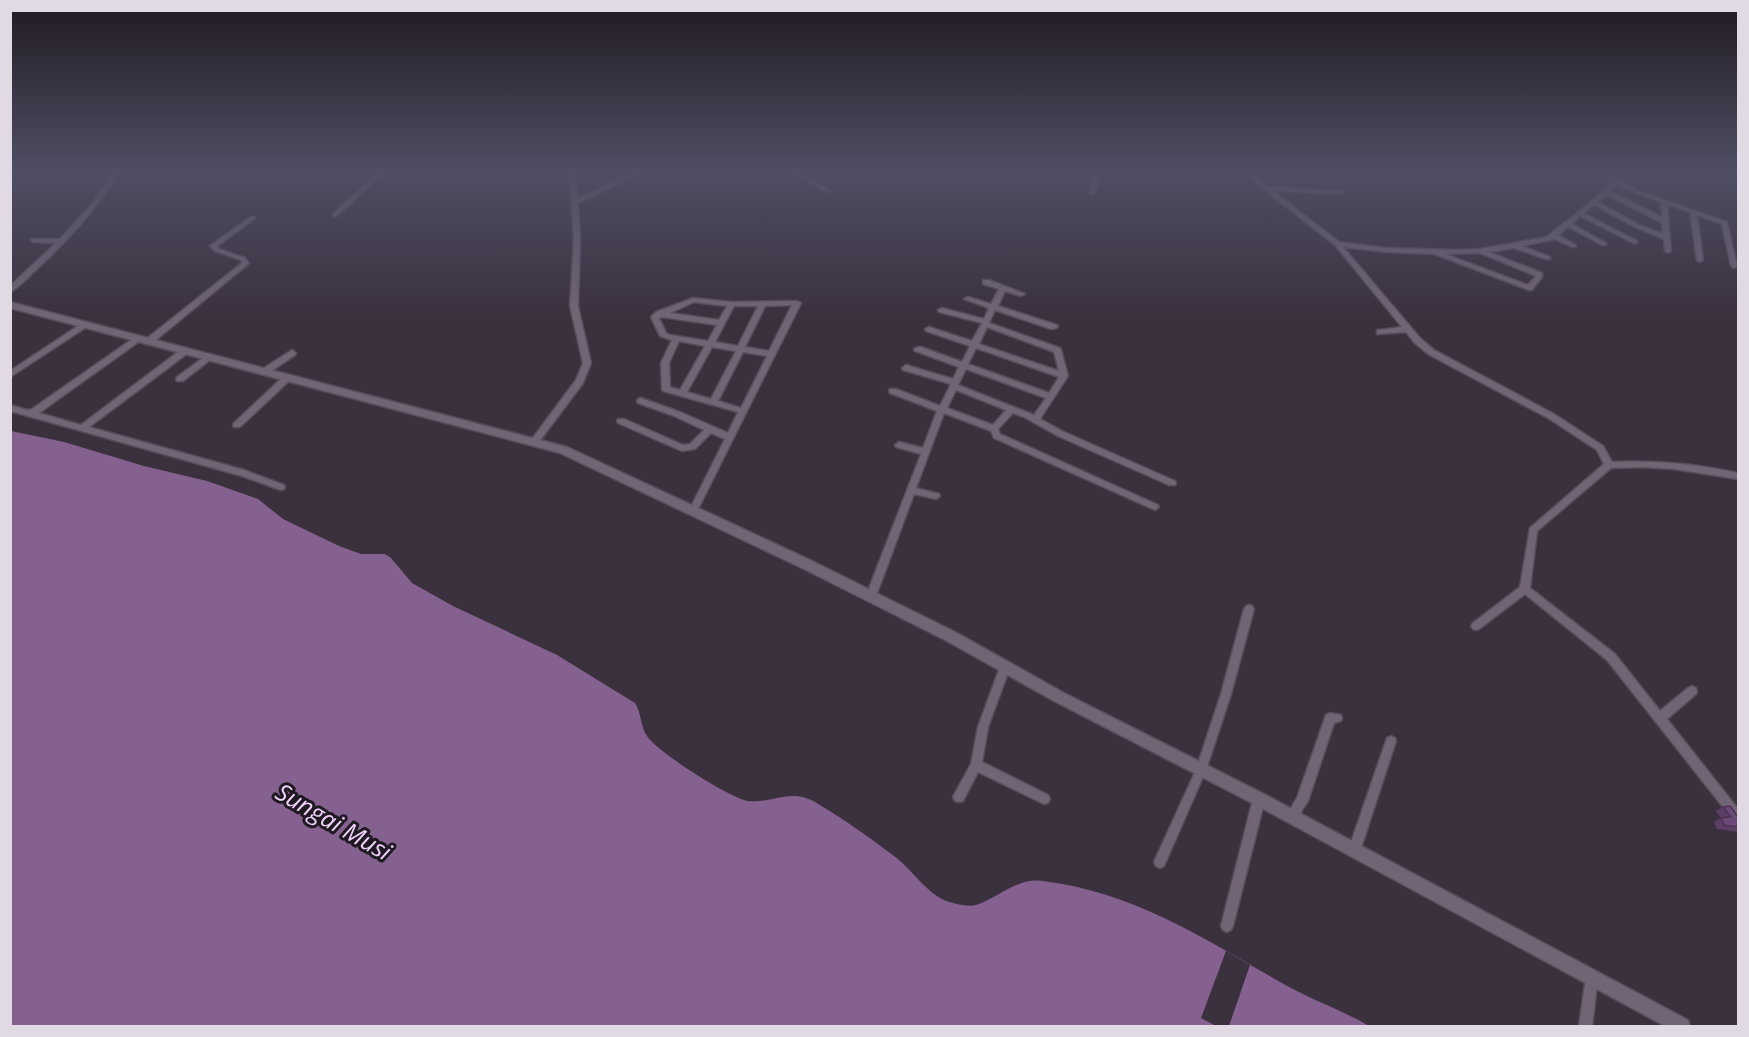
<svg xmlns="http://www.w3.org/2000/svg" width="1749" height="1037" viewBox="0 0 1749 1037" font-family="'Open Sans',sans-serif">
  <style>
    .water { fill: #856190 }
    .pier { fill: #3b303e }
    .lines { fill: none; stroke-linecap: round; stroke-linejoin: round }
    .minor-casing { stroke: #574d5a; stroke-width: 3 }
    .tertiary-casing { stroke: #574d5a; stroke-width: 3 }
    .minor { fill: #716475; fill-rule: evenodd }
    .tertiary { fill: #716475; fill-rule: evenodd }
    .wall { fill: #5d3f66 }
    .building { fill: #6c4977; stroke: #4c3353; stroke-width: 1.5 }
    .labels { text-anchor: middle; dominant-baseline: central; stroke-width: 6; stroke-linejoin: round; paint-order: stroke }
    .near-water-label { font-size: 24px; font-style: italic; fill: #f2d1fc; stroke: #1f1a21 }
  </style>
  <rect width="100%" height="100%" fill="#3b303e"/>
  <path class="water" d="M11,431l53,11 80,24 63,15 51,18 25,20 56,27 22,8h24l6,4 21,25 41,23 104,49 78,48c7,11 5,23 12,33 9,15 85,64 102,65 25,2 42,-13 66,1 27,16 54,35 79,54 18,13 33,39 55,46 8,2 19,5 27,3 23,-7 41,-28 67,-24 96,12 167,62 248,107 26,14 53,23 78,38h-1358z"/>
  <path class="pier" d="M1226,951l24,14 -21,61h-13l-15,-8z"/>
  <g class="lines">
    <defs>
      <path id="minor" d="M113,172h6c-22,37 -50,67 -81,96 -9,8 -17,18 -28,24v-6l46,-43 -23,-1 -2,-1v-2h29l32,-35z
        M378,172h7l-48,44h-4v-2z
        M569,172h6l2,27 58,-27h8l-65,31 2,36 -2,67 13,57 -8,20 -45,60h-6l-1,-2 1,-2 44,-59 7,-17 -13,-57 4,-67z
        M791,172h8l33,19 -5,1z
        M1095,172h6l-6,20 -3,2 -3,-2z
        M1242,172h7l19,15 75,4v2l-2,1 -68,-3 66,51 47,6 68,2 26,-1 67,-12 3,-3 13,-10 1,-2 3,-1 37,-30 8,-10 -6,-4 3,-2 30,16 88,31 10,44 -3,2 -3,-2 -9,-42 -25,-9 6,45 -3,2 -3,-2 -7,-48 -23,-8 4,47 -3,2 -3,-2 -1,-12 -29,-12 -41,-22 -10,8 53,28v2h-4l-53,-27 -8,8 34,19v2h-4l-34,-18 -10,8 18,10v2h-4l-18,-8 -3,1 -29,6 28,11v2h-4l-32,-11 -25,4 53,21v4l-10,13h-3l-92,-35 -1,-1 -50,-2 -43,-5 77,91 14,12 120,64 49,32 9,16c43,-2 84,2 126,11v6l-64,-10 -32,-2 -31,1 -74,63 -7,57 85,66 45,57 28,-23 4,-2 4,2 1,3 -1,3 -29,25 71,90v13l-4,-1 -127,-161 -82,-66 -46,35 -3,1 -3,-1 -2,-3 2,-3 47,-36 10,-59 74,-64 -7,-14 -49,-32 -120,-64 -14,-12 -8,-10 -29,2v-4h3l22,-3 -67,-82zM1617,184l18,9 26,9 1,15 -52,-26zM1607,195l55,28 1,11 -24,-9 -41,-23zM1480,253l56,23 -8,9 -83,-31z
        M252,216l3,2 -1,1 -37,27 2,3 26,9 4,5 -1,1 -97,80h-6v-4l97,-77 -1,-3 -26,-9 -5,-5z
        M983,280h6l36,14 -4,2 -16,-5 -7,15 59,19 1,2 -4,2h-3l-56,-19 -6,13 71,25 1,2 7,26 -28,43 24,13 111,49 1,2 -1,2h-6l-111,-49 -34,-19 -11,-4 -15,16 2,5 158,71 1,2 -4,3 -161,-72 -3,-7 -47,-18 -28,75 23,6 1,2 -4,3 -22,-5 -38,102 -2,3 -3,1 -3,-1 -2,-3 55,-142 -25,-7 -1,-2 4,-3 24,6 14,-37 -47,-18 -1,-2 1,-2h6l44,17 11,-22 -48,-14 -1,-2 4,-3 47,14 6,-12 -44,-16 -1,-2 4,-2h3l41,15 8,-16 -44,-15 -1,-2 4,-2 43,14 10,-18 -43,-11 -1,-2 4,-2 42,11 5,-11 -25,-9 4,-2 23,7 8,-15 -16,-5zM987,327l67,25 5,19 -80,-27zM976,348l83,29 -10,16 -81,-29zM966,369l80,29 -12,17 -76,-30zM956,390l50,20 -13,15 -46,-17z
        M693,298l39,4 65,-1 4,2 -104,208 -4,3 -4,-3 36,-72 -14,-6 -16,16 -13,2 -64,-28 -1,-2 1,-2h6l59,26 7,-1 14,-14 -30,-14 -36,-13 -1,-2 1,-2 3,-1 39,14 48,21 10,-21 -75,-21 -1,-2 -1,-26 11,-23 -12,-4 -9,-19 5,-5zM694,302l33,4 -8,14 -49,-7zM792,305l-23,46 -24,-4 20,-41zM734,306h24l-20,40 -23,-4zM662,317l55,8 -9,16 -38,-6 -4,-2 -7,-15zM679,341l26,5 -25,44 -10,-3 -1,-24zM712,347l24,4 -25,48 -24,-7zM743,352l24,4 -26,52 -23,-7z
        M81,324h6l1,2 -78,51v-6z
        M134,338h3l4,2 -102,73 42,12 101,-76h6v4l-99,74 155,43 40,15 1,2 -1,2 -3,1 -39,-14 -232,-65v-6l17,5 5,-1z
        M292,350l4,3 -1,2 -28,19h-6l-1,-2 1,-2z
        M207,355l3,1 1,2 -1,2 -27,21h-6l-1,-2 1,-2z
        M287,375l3,1 1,2 -1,2 -50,47h-6l-1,-2 1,-2 50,-47z
        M1249,605l3,1 2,3 -23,85 -25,76 -42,96 -4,2 -4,-2 -2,-4 42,-92 25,-76 23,-85 2,-3z
        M1005,663l4,1 1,3 -22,60 -6,35 66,33 2,4 -2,4 -4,1 -66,-32 -15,29 -4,1 -4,-1 -2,-4 18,-33 7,-37 22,-60 1,-3z
        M1330,713l11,2 1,3 -1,3 -7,2 -26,78 -6,9 -3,13 -4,2 -4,-2c-4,-9 1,-18 6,-25l28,-80 1,-3z
        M1391,736l4,2 1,3 -36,110 -2,4 -4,2 -4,-2 -2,-4 38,-110 1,-3z
        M1259,794l4,1 2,4 -32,127 -2,4 -4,2 -4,-2 -2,-4 32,-127 2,-4z
        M1592,971l4,2 2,4 -6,49h-13l7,-49 2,-4z"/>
      <path id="tertiary" d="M10,302l557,145 243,113 147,73 107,60 200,101 424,226 2,6h-25l-411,-222 -200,-103 -107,-60 -145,-73 -242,-115 -550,-145z"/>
    </defs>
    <use href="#minor" class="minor-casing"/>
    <use href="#tertiary" class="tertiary-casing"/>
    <use href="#minor" class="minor"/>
    <use href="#tertiary" class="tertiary"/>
  </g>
  <path class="wall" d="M1723,807l15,10v15l-21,-3 -3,-7 7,-4 -5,-7z"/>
  <path class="building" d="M1730,806l8,11v10l-14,-2 -3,-7 10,-1 -8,-10z"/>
  <linearGradient id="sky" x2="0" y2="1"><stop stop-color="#201a22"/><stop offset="0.54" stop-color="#4f4e63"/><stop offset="1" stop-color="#4f4e63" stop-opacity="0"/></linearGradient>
  <rect width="1749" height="317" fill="url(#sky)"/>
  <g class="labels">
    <g class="near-water-label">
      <text transform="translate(334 821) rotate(30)">Sungai Musi</text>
    </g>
  </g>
  <rect width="1749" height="1037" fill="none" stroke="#e1d9e3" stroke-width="24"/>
</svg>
